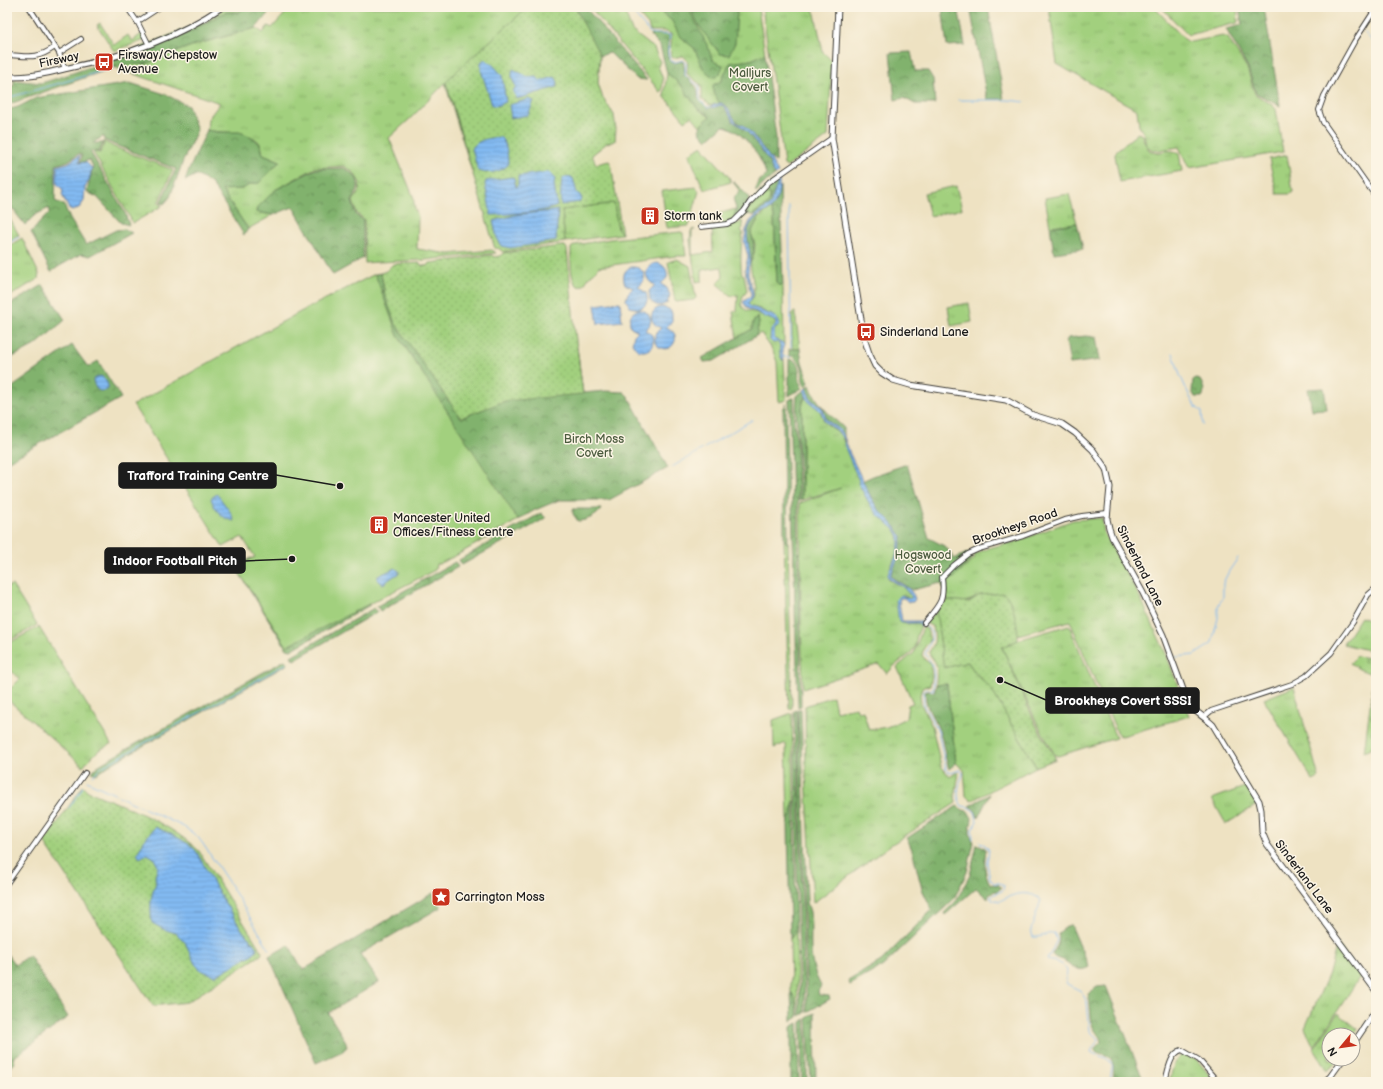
<svg xmlns="http://www.w3.org/2000/svg" width="1383" height="1089" viewBox="0 0 1383 1089" font-family="'Balsamiq Sans',sans-serif">
  <style>
    .grass { fill: url(#grass-tufts); stroke: #5f764d }
    .forest { fill: url(#forest-crowns); stroke: #4e6744 }
    .cemetery { fill: url(#cemetery-stones); stroke: #5f764d }
    .park { fill: url(#park-dots); stroke: #5f764d }
    .pitch { fill: #a2d07e; stroke: #5f764d }
    .water { fill: url(#water-rules); stroke: #4f6b87 }
    .lines { fill: none; stroke-linecap: round; stroke-linejoin: round }
    .stream { stroke: #82baf2; stroke-width: 1 }
    .minor-casing { stroke: #3c3a35; stroke-width: 6 }
    .tertiary-casing { stroke: #3c3a35; stroke-width: 7 }
    .minor { stroke: #fff; stroke-width: 4 }
    .tertiary { stroke: #fff; stroke-width: 5 }
    .labels { text-anchor: middle; dominant-baseline: central; stroke-width: 3; stroke-linejoin: round; paint-order: stroke }
    .poi-label { font-size: 12px; fill: #1c1c1c; stroke: #fcf5e5; text-anchor: start }
    .street-label { font-size: 12px; fill: #1c1c1c; stroke: #fcf5e5 }
    .park-label { font-size: 12px; fill: #4b5b3e; stroke: #fcf5e5 }
    .leader { fill: none; stroke: #1c1c1c; stroke-width: 1.5 }
    .callout-dot { fill: #1c1c1c; stroke: #fcf5e5; stroke-width: 1.5 }
    .callout { fill: #1c1c1c; stroke: #1c1c1c; stroke-width: 1.5 }
    .callout-label { font-size: 13px; text-anchor: middle; font-weight: bold; fill: #fff }
  </style>
  <defs>
    <pattern id="grass-tufts" width="24" height="20" patternUnits="userSpaceOnUse"><rect width="24" height="20" fill="#a2d07e"/><path d="M3 7l-1-3M5 7V3M7 7l1-3M15 17l-1-3M17 17v-4M19 17l1-3" fill="none" stroke="#8bb26c"/></pattern>
    <pattern id="forest-crowns" width="20" height="18" patternUnits="userSpaceOnUse"><rect width="20" height="18" fill="#81b26d"/><path d="M2 6a3 3 0 1 1 6 0M12 15a3 3 0 1 1 6 0" fill="none" stroke="#699059"/></pattern>
    <pattern id="cemetery-stones" width="16" height="16" patternUnits="userSpaceOnUse"><rect width="16" height="16" fill="#a2d07e"/><path d="M2 7V4a2 2 0 0 1 4 0v3zM10 15v-3a2 2 0 0 1 4 0v3z" fill="#8bb26c"/></pattern>
    <pattern id="park-dots" width="8" height="8" patternUnits="userSpaceOnUse"><rect width="8" height="8" fill="#a2d07e"/><path d="M2 2h.1M6 6h.1" fill="none" stroke="#8bb26c" stroke-width="1.8" stroke-linecap="round"/></pattern>
    <pattern id="water-rules" width="6" height="5" patternUnits="userSpaceOnUse"><rect width="6" height="5" fill="#82baf2"/><path d="M0 2.5h6" fill="none" stroke="#709fcf"/></pattern>
  </defs>
  <rect width="100%" height="100%" fill="#fcf5e5"/>
  <filter id="ink" filterUnits="userSpaceOnUse"><feTurbulence type="fractalNoise" baseFrequency=".025" numOctaves="2"/><feDisplacementMap in="SourceGraphic" scale="8" xChannelSelector="R" yChannelSelector="G"/><feConvolveMatrix kernelMatrix="1 2 1 2 8 2 1 2 1" color-interpolation-filters="sRGB"/></filter>
  <filter id="wash" filterUnits="userSpaceOnUse"><feTurbulence type="fractalNoise" baseFrequency=".012" numOctaves="4" result="noise"/><feDisplacementMap in="SourceGraphic" scale="16" xChannelSelector="R" yChannelSelector="G"/><feGaussianBlur stdDeviation="0.9" result="paint"/><feColorMatrix in="noise" values="0 0 0 0 0 0 0 0 0 0 0 0 0 0 0 0 0 1.4 0 .05"/><feComposite in="paint" operator="in"/></filter>
  <g filter="url(#wash)">
    <rect width="100%" height="100%" fill="#eee2c2"/>
    <path class="grass" d="M226,7h17l-3,5h-15l-43,24 -72,24 94,-39 1,1z
      M291,7h5l-1,6 20,-6h213l-26,24v14l86,14 12,-3 -2,27 4,13 12,19 -141,60 -28,-92 -31,32 -25,23 24,58 2,13 3,8 -1,32 32,5 43,-4 4,3 -72,7 -46,2 -13,1 -1,-44 -7,-5 -4,-13 6,-9 1,-9 -6,-10 -10,-7 -29,2 -40,22 -18,18 -1,4 17,3 -25,14 -27,-40h21l9,-5 8,-1 21,-22 -17,-7c-1,-2 -1,-6 -2,-9 -9,-16 -39,-11 -54,-15l1,-11 12,-16 -107,-36 9,-2 23,-1 49,-19 62,-17 7,5 5,-7 4,2z
      M590,7h27l9,8 6,16 22,17 6,14 -2,4 5,13 -1,12 -2,1z
      M633,7h125l7,47 -14,6 -21,3 17,52 -33,-11 -3,2 -9,-7v-11l-2,-4 -13,-10c0,-7 3,-14 -4,-18l-11,2c-4,-8 1,-15 -1,-24l-6,-3h-15l-2,-6 -14,-16z
      M762,7h50l3,7 8,38 9,9 -4,75 -41,31 -3,-2 -7,-56z
      M1049,7h105l32,34 4,1 33,-6 5,2 19,30 8,26 17,11 4,4 7,43 -94,16 -10,-21 -26,4 -7,-6 -2,-11 -5,-8 -2,-16 -80,-46z
      M1161,7h76l1,14 -1,2 -49,12z
      M100,23l14,22 14,-10 4,6 11,-8 2,7 -31,11 -17,-26z
      M667,73l15,13 15,22 13,9 -10,9 -8,-10 -7,5 -21,-25z
      M1138,133l4,2c10,32 18,9 37,18l3,18 -62,11 -5,-27 2,-5z
      M103,141l11,6 59,23 -15,33 4,3 -29,17 -40,-71 7,1 4,-9z
      M702,146l27,31 2,5 -27,8 -15,-36z
      M1287,155l6,37 -3,2h-13l-8,-35z
      M956,186l6,23 -32,7 -6,-23z
      M696,187l3,4 -10,35 -22,2 -5,-37z
      M768,193l2,1c2,12 -10,14 -18,21l-8,-2z
      M1069,194l8,29 -27,3 -5,-28z
      M614,203l4,26 4,5 -57,8 -3,-32z
      M736,209l-2,10 -4,3 -10,1 -3,-9z
      M771,209l3,8 3,67 6,2 1,59 -10,-7v-8l6,-5 -9,-11 -5,-1 -6,-4 -9,-2 -3,-3 6,-8v-9l-4,-23 4,-10 1,-10 -4,-11c4,-11 10,-19 20,-24z
      M7,214l12,21 -12,8z
      M736,221l2,3 4,-3 1,7 -2,2 2,3c-2,5 -3,36 -1,41l2,1 3,16 -4,5 -2,8c3,8 9,7 16,9 4,1 14,5 18,8l1,4 -3,3 -3,12 8,2 2,3c-1,6 0,9 2,15h2l2,40 -7,2 -2,-40 -4,-11 -12,-18 -5,3 3,-13 -2,-6 -4,5 -1,7 -15,10 -4,-27 4,-1 1,-16 -7,1 -14,-12 6,-7 -1,-9 -1,-1 -19,3v11l-6,1 -6,-42 1,-9 3,-2 1,1h-3v25l21,-3 -1,-25z
      M681,232l2,1 3,23h-10l-78,11v2l-8,7 -7,10 -4,1c-10,-6 -8,-28 -8,-39l4,-3 35,-6z
      M22,238l17,36 -1,5 -31,19v-51z
      M677,259l13,7 6,32 -2,2 -18,2 -1,-1 -7,-39z
      M969,303l3,19 -21,4 -3,-19z
      M795,312l5,37h-8v-36z
      M806,397c3,5 7,7 11,10 4,4 5,9 7,14 3,5 12,8 16,13 4,5 4,12 7,17 8,20 17,40 27,58 6,10 24,18 25,30 2,15 -12,27 -10,41l14,7 9,10 -3,2 -5,-4 -5,1v26l7,2 13,-1 2,3 -4,9 -2,12 -5,7 -15,11 -8,9 -8,-10 -76,25 -2,-67 -1,-119 41,-15 -39,12v-91l1,-7z
      M1102,518l2,15 37,66 25,55 23,62 -70,21 -49,-116 -52,14 -2,-10 -35,-30c-16,9 -17,7 -34,5l-1,-6 1,-12 8,-5 20,-19 -1,-4 18,-7 26,-6 55,-21z
      M784,539l4,5 4,164 -3,1z
      M12,585l25,40 -30,17v-55z
      M936,610l8,58 24,-6 8,12 14,13 46,80 -65,34 -5,-5 -2,-26 -8,-7 -9,-79 -11,1c0,-7 2,-15 0,-21 -2,-5 -6,-7 -7,-12 7,-9 6,-15 4,-25l-7,-4z
      M1370,614l6,3v35l-33,-8 18,-27 7,3z
      M1069,625l47,113 -58,18 -3,-1 -17,-30 -36,-78 16,-7z
      M39,627l72,117 -12,6 -16,16 -76,-67v-7l13,-13 -13,-12v-23z
      M923,627l4,2 3,11 -6,8 -2,7 4,6 4,1 2,14 -2,9 -4,1 -4,2 -2,7 1,9 11,22 9,40 9,11 5,-4h4l-4,24 1,6 -67,43 -76,57 -7,-128 -1,-69 28,-10 3,15 20,-4 2,5 5,-1 6,19 18,-3 19,-9 2,-13 5,-2 -16,-36 17,-14z
      M1294,687l25,91 -6,3 -49,-82z
      M792,713l2,88 -6,23 -2,-81 -12,5 -1,-28z
      M1247,786l11,18 -32,20 -14,-25z
      M796,931l2,84 -3,-17 -4,-6 -1,-53z
      M1337,943l24,32 -47,72 -9,-19 24,-55z
      M1338,1013l20,16 -5,8v-2h-24v24h10l-11,12 -14,-22z
      M1184,1053l13,7 18,22h-45c1,-10 5,-24 14,-29z"/>
    <path class="forest" d="M243,7h27l-1,2 2,1 -15,18 -62,17 -49,19 -23,1 -7,2 -108,38v-19l8,-1 -2,-5 28,3 17,-5 124,-42 44,-24h14z
      M528,7h57l62,73 -10,-1 -27,-26 -22,6z
      M659,7h29l20,40 4,12 3,3 8,3 -3,9 -3,3h-4l-9,-7 -10,-22 -14,-11 -8,-16 -8,-7z
      M691,7h37l6,2 3,3 -2,31 -6,12 -9,-1c-11,-15 -24,-29 -29,-47z
      M942,7h16l7,38 -18,1z
      M970,7h18l16,92h-17z
      M1239,7h25l16,99 -24,-13 -8,-25 -22,-39 16,-4z
      M650,34h15l5,2c-2,10 -6,21 3,27l10,-2 1,5 1,9c8,10 14,9 13,23l10,10 13,-3 3,1 10,16 8,5 9,9 18,25 4,11 3,3 -8,5 -12,12 -1,-1 5,-11 4,-2 2,-3c-3,-17 -25,-47 -43,-49l-16,14 -8,-9c1,-7 7,-10 11,-15l-13,-8 -15,-22 -15,-13 -7,-27 -9,-9z
      M911,52l4,19h13l5,8 2,25h-20l-11,-6 -9,2 -5,-47z
      M765,54l11,83v25l-6,-4 -18,-24 -9,-9 -6,-2 -11,-17 -5,-3h-2c-3,-7 -6,-10 -6,-18l8,-4 9,-18 21,-3z
      M130,83l35,11 23,12 9,24 -14,31 -13,36 -6,7 -4,-1 16,-34 -61,-24 -11,-5v-4l-10,6 -1,1h10l-4,9 -9,-1 35,62 4,12 -8,-2 -24,-26 -10,-5 6,-26 -4,-6 -9,3 2,-7 -2,-3 -12,8 -12,4 -1,36 9,4 6,14 16,26 30,-15 9,-1 7,4 -42,23 -9,-2 -23,13 -7,5 -20,-40c7,-6 10,-13 18,-18v-6l-14,7 -10,10 -18,-23v-92l11,-3 18,-9z
      M207,130l10,2h23l12,5 8,7 3,10 17,7 -21,22 -8,1 -9,5 -20,1 26,39 -4,6 -33,-52 -15,-8 -11,6 3,-9z
      M344,168c16,9 18,17 8,33l4,14 7,5v38l-30,17 -40,-68 -20,8 -17,-3 1,-4 18,-18 41,-21z
      M775,180l2,5 -7,20 -14,10h-4c8,-7 20,-9 18,-21l-2,-1 -23,20h5l-11,8 -1,-2c13,-12 21,-30 37,-39z
      M733,182h1l14,14 1,5 -4,8 -11,10 2,-10 -3,-11 5,-5 1,-3z
      M780,186l3,100 -6,-2 -3,-67 -3,-8 4,-7z
      M757,217h2l-8,16c4,12 4,20 -1,31 2,-18 -11,-31 7,-47z
      M1077,223l6,26 -29,4 -4,-26z
      M420,263l2,3h3l12,61 23,90h3l42,-16 12,-2 60,-52 6,46 22,-2 19,1 4,4 40,72 -59,32h-50l-24,10 -78,45 16,-104 -75,-115 -23,-62 6,-1 3,20z
      M43,285l22,35 -28,24 -30,16v-54z
      M758,317l1,6 -3,13 -42,25 -10,1 -2,-4 50,-29 1,-7z
      M1086,336l10,1 4,23 -30,4 -4,-23 2,-3z
      M72,345l16,22 10,-6 23,37 -114,64v-71z
      M789,349h11l2,13 7,21 -4,3c-5,-7 0,-16 -5,-23 -2,-2 -5,-4 -7,-7h-4z
      M789,359c11,2 10,10 10,19 0,3 2,7 3,10l-13,8z
      M1196,379l4,1c3,5 6,12 2,17h-7l-3,-6 1,-11z
      M810,385c5,17 22,32 34,43v8l-6,-8 -12,-8 -2,-10 -5,-6 -8,-4 -5,-12z
      M1324,388l3,21 -15,1 -4,-21z
      M804,390l2,7 -3,5 -1,7v91l-3,1c0,-19 1,-39 -1,-59 -1,-16 -3,-30 -1,-46z
      M793,398h1v23l3,22 4,263 -3,1 -9,-307z
      M786,404l2,140 -4,-5 -1,-130z
      M907,464l22,74 17,9 8,12 15,-7 4,5 -18,20 -8,5 -1,12 -5,-11 -29,7 -22,-14 5,-11 7,-28 -9,-13 -15,-15 -16,-28 11,-5z
      M573,509h28c-3,7 -16,12 -23,12l-5,-7z
      M541,513l5,5 -84,47 -3,-5z
      M251,558l109,40 10,7 -79,45 -4,-1 -52,-83z
      M455,562l3,5 -78,44 -3,-5z
      M374,608l3,4 -83,48 -3,-4z
      M285,660l3,4 -177,100 -15,10 -4,-2 4,-5 8,-5z
      M947,684l9,79 -7,6c-5,-13 -5,-26 -10,-39 -6,-15 -13,-19 -14,-38l4,-1 5,1 2,-7z
      M798,709h3l6,191c0,4 2,8 3,12 3,28 -4,47 11,74l-3,5 1,4 10,1 1,3 -23,13z
      M797,710l8,303 -5,3 -6,-305z
      M990,794l-12,24 -3,-8 -6,-4z
      M794,801l2,130 -6,8 -2,-115z
      M957,806l6,4 5,1 4,7c-1,11 -5,13 2,24l-7,30 -13,27 -71,67 -33,19 -2,-4 33,-20 51,-51 -10,-21 -10,-39 -5,-12z
      M977,844l5,2 4,3c-2,12 -2,24 4,35l9,1 2,3 -3,3c-6,0 -9,2 -10,8l-12,-11 -31,27 -1,-2 12,-12 14,-26z
      M433,893l8,14 -81,47 19,28 -51,31 17,27 2,7 -4,4 -27,12 -47,-107 20,-11 14,25z
      M1069,925h2l18,42c-12,7 -18,-3 -26,-7 -5,-2 -8,-1 -11,-6 5,-8 8,-11 6,-21z
      M7,954l8,11 14,-10 39,62 -55,41 2,5 -8,6z
      M1106,986l38,96h-30c-2,-10 3,-21 -8,-27 -5,-2 -8,-1 -12,-6l7,-7c-1,-7 -5,-9 -8,-15 -3,-8 -2,-22 -5,-33l9,-7z
      M791,992l4,6 3,17v2l-6,4z
      M815,1013l1,69h-5l-4,-64z
      M805,1019l2,30v33h-5l-1,-60z
      M798,1023l1,59h-8v-55z"/>
    <path class="cemetery" d="M1357,656l19,3v87l-12,6 10,-77 -15,-6 -9,-6z"/>
    <path class="park" d="M528,7h47l25,49 -2,27 4,13 12,19 2,14 -1,12 -8,2 -15,12 4,9 13,-3 2,3 11,70 -4,-5 -4,-26 -52,7 3,32 -62,10 -5,-4 -3,1 -49,-167 14,-14z
      M562,246h3l2,3 8,83 8,62 -78,7 -42,16h-3l-65,-94 -10,-29 -4,-21 5,-2 7,-7 27,-1 2,3h6l2,-3 62,-8 2,2 6,-1 3,-3z
      M1004,593c10,8 14,34 14,47l-16,7 34,78 20,34 -20,8 -46,-80 -14,-13 -8,-12 -24,6 -8,-58 11,-10 22,2 11,-7z
      M83,786l5,5c38,16 81,31 111,60l63,101 -1,3 -74,47 -34,4 -109,-164z"/>
    <path class="pitch" d="M375,274l23,62 120,184 -61,35 -18,9h-3l-1,6 -148,76 -51,-78 19,-11 -13,-20 -19,10 -90,-142 167,-93z"/>
    <path class="water" d="M485,59l8,6 9,10 4,27 -10,4 -4,-1 -11,-35v-8z
      M513,69l15,8h9l3,4 15,-4 3,5 -1,5 -40,12 -4,-8 3,-5c-4,-5 -5,-11 -3,-17z
      M529,99l5,2 -6,14 -17,3 -2,-13z
      M721,103l5,3 11,17 6,2 9,9 18,24 8,15 -2,2 -3,-3 -4,-11 -18,-25 -9,-9 -8,-5 -10,-16 -3,-1 -9,3 -1,-2z
      M500,137c7,6 8,19 8,28 -9,8 -20,9 -30,6l-6,-23c7,-9 17,-10 28,-11z
      M80,155l-1,8 7,-1 6,6 -3,12 -4,8 -1,13 -4,6 -7,4 -4,-2 -7,-14 1,-5 -6,-6v-18l11,-3z
      M549,172l6,7 -1,5 3,22c-11,6 -53,9 -66,9l-6,-31 1,-3 26,-4 2,1 2,9 2,-2v-9z
      M564,177l9,1 4,15 3,2 2,4 -2,3 -19,3c-1,-6 0,-18 1,-25z
      M779,178c1,9 -1,26 -9,31 -9,6 -19,9 -22,21 -2,9 1,15 2,24 1,6 -2,12 -2,18 0,7 6,19 5,24 -1,3 -4,5 -5,8l3,3c7,2 9,3 15,6 8,3 12,4 14,12l-6,5v8l2,2 6,2 2,3 -2,6 2,9h-2c-2,-6 -3,-9 -2,-15l-2,-3 -5,1 -3,-3 1,-10 5,-5 -1,-4 -10,-4 -8,-5 -9,-3 -5,-7 8,-6v-2l-6,-24 3,-14 -4,-14 2,-12 4,-9 10,-9 10,-7 7,-20 -2,-5z
      M558,210l-2,31 -46,7 -8,-2 -5,-8 -4,-17 22,-6z
      M657,263c8,2 11,7 10,15l-6,6 6,4 3,7 -3,8c-6,4 -13,3 -17,-3l-1,-9 6,-6c-12,-5 -12,-20 2,-22z
      M631,267c14,-1 18,13 7,20l8,6c3,7 1,13 -7,16l-9,-2 -4,-7 2,-7 5,-5 -8,-4c-3,-8 -1,-14 6,-17z
      M620,302l2,19 -24,3 -3,-19z
      M661,307l8,2 3,4v9l-6,5c21,8 2,33 -11,16v-9l6,-6c-12,-4 -13,-18 0,-21z
      M637,310c14,-1 18,13 8,20l7,5c4,11 -4,19 -14,15l-6,-7 2,-8 4,-4 -7,-4c-3,-7 -1,-14 6,-17z
      M101,376c4,3 8,8 7,13 -9,5 -13,0 -15,-9l4,-3z
      M806,388l5,12c11,6 12,7 15,20l12,8 6,8 6,18 21,44 7,11 15,15 9,13 -4,21 -8,18c8,9 22,10 25,23l-2,3h-5l-4,-4h-4l-1,4 3,19h19l2,3 -2,2 -2,-3h-18l-2,-1 -3,-22 3,-4 3,-1 7,4 3,-2 -9,-10 -15,-9c-1,-6 4,-11 6,-17 3,-5 5,-15 5,-21 0,-11 -13,-17 -19,-23 -9,-8 -16,-24 -22,-34l1,-2 -13,-31 -2,-11 -8,-9 -11,-8 -4,-10 -4,-4 -9,-7 -4,-11z
      M217,494l14,19 3,8c-11,-1 -21,-13 -23,-23z
      M395,568l4,3v3l-5,2 -11,8 -6,-5 1,-3z
      M155,827l20,9 15,9 6,6 26,47 20,32 15,18 -1,3 -5,4 -36,21 -14,-6 -6,-6 -10,-22 -9,-9 -13,-4 -11,-6c-2,-15 -2,-26 4,-40l-1,-6 3,-11 -5,-9 -6,-3 -7,4 -3,-4 7,-13z"/>
    <g class="lines">
      <path class="stream" d="M631,7l1,5 18,21 20,2 -2,16 2,10 5,1 8,-2 3,4 -1,11 14,11 1,14 7,7h4
        M1363,7l4,3
        M1365,33l11,12
        M7,98l106,-30
        M958,100h50l17,2
        M789,206l2,141
        M7,244l12,-7
        M1173,353l7,22 10,22 5,9 7,6 1,13
        M783,357h7
        M672,467l80,-47
        M923,624c15,10 7,18 2,30 11,13 9,20 8,36l-5,-1 -5,2 1,15 14,25 8,38 3,4 11,-3 3,3c-3,12 -9,21 -1,33l6,1 7,5 2,9 -5,9 1,9
        M1176,657l18,-2 16,-10 2,-3 6,-24v-12l5,-9v-14l6,-12 9,-13
        M93,776l7,-8 186,-104
        M87,781l97,46 13,9 6,8 28,42 38,63
        M69,808l14,-21
        M980,842l5,3 4,5 -2,13 3,16 4,4h5l5,2 -1,5c-4,3 -8,3 -12,6v3l9,2c12,-7 29,-12 41,-1l-10,30 2,7c8,1 14,-4 21,-4l3,7 -10,20c11,2 25,5 18,19l2,5 14,7 6,11 3,29 8,8c-1,5 -6,8 -7,13 7,5 23,5 21,17 -1,6 -2,7 -1,13"/>
    </g>
  </g>
  <g filter="url(#ink)">
    <g class="lines">
      <defs>
        <path id="minor" d="M29,7l30,46 6,16
          M127,7l11,16 11,22
          M1376,8l-22,34 -30,54 -5,14 4,12 53,75
          M137,22l23,-15
          M59,53l22,-14
          M7,55c22,1 29,5 48,-8
          M701,227l26,-3 7,-3 10,-10 6,-9 19,-20 63,-44
          M924,623c15,-18 21,-22 18,-46l12,-12 14,-11 11,-5 44,-13 42,-16 17,-4 25,-3
          M1204,717l7,-6 81,-27 14,-8 25,-23 22,-31 15,-27 8,-7
          M7,883l78,-110
          M1165,1082c3,-11 5,-29 17,-32l17,10 19,22"/>
        <path id="tertiary" d="M838,7l-6,131 32,200 5,15 6,13 7,7 11,7 17,5 96,15 27,15 29,9 13,9 18,17 13,19 4,18 -3,32 2,9 3,9 31,56 20,42 25,68c6,9 17,14 25,22l46,76 2,9 1,22 5,12 109,147
          M7,77c20,1 38,-3 57,-8 55,-11 111,-30 158,-62
          M1353,1044l23,-34
          M1324,1082l6,-5 13,-18"/>
      </defs>
      <use href="#minor" class="minor-casing"/>
      <use href="#tertiary" class="tertiary-casing"/>
      <use href="#minor" class="minor"/>
      <use href="#tertiary" class="tertiary"/>
    </g>
  </g>
  <defs>
    <symbol id="bus-square" viewBox="-11 -11 22 22"><rect x="-9" y="-9" width="18" height="18" rx="4" fill="#c8321e" stroke="#fcf5e5"/><path d="M-5-6H5V4H4V6H2V4H-2V6H-4V4H-5ZM-3.5-4V0h7V-4ZM-3.5 1.2v1.5H-2V1.2ZM2 1.2v1.5H3.5V1.2Z" fill="#fff"/></symbol>
    <symbol id="building-square" viewBox="-11 -11 22 22"><rect x="-9" y="-9" width="18" height="18" rx="4" fill="#c8321e" stroke="#fcf5e5"/><path d="M-4-6H4V6H1V3H-1V6H-4ZM-2.5-4.3h1.7v1.8h-1.7ZM.8-4.3h1.7v1.8H.8ZM-2.5-1h1.7V.8h-1.7ZM.8-1h1.7V.8H.8Z" fill="#fff"/></symbol>
    <symbol id="sight-square" viewBox="-11 -11 22 22"><rect x="-9" y="-9" width="18" height="18" rx="4" fill="#c8321e" stroke="#fcf5e5"/><path d="M0-6L1.8-2.2L6-1.7L2.9 1.2L3.7 5.4L0 3.3L-3.7 5.4L-2.9 1.2L-6-1.7L-1.8-2.2Z" fill="#fff"/></symbol>
  </defs>
  <g fill-rule="evenodd">
    <use href="#bus-square" x="93" y="51" width="22" height="22"/>
    <use href="#building-square" x="639" y="205" width="22" height="22"/>
    <use href="#bus-square" x="855" y="321" width="22" height="22"/>
    <use href="#building-square" x="368" y="514" width="22" height="22"/>
    <use href="#sight-square" x="430" y="886" width="22" height="22"/>
  </g>
  <g class="labels">
    <g class="poi-label">
      <text x="118" y="55">Firsway/Chepstow<tspan x="118" dy="14">Avenue</tspan></text>
      <text x="664" y="216">Storm tank</text>
      <text x="880" y="332">Sinderland Lane</text>
      <text x="393" y="518">Mancester United<tspan x="393" dy="14">Offices/Fitness centre</tspan></text>
      <text x="455" y="897">Carrington Moss</text>
    </g>
    <g class="street-label">
      <text transform="translate(59 60) rotate(-12)">Firsway</text>
      <text transform="translate(1015 527) rotate(-19)">Brookheys Road</text>
      <text transform="translate(1140 566) rotate(63)">Sinderland Lane</text>
      <text transform="translate(1304 877) rotate(53)">Sinderland Lane</text>
    </g>
    <g class="park-label">
      <text x="750" y="73">Malljurs<tspan x="750" dy="14">Covert</tspan></text>
      <text x="594" y="439">Birch Moss<tspan x="594" dy="14">Covert</tspan></text>
      <text x="923" y="555">Hogswood<tspan x="923" dy="14">Covert</tspan></text>
    </g>
  </g>
  <path class="leader" d="M340 486L276 475M292 559L245 561M1000 680L1046 700"/>
  <g class="callout-dot">
    <circle cx="340" cy="486" r="4"/>
    <circle cx="292" cy="559" r="4"/>
    <circle cx="1000" cy="680" r="4"/>
  </g>
  <g class="callout">
    <rect x="119" y="463" width="157" height="25" rx="4"/>
    <rect x="105" y="548" width="140" height="25" rx="4"/>
    <rect x="1046" y="688" width="153" height="25" rx="4"/>
  </g>
  <g class="callout-label">
    <text x="198" y="480">Trafford Training Centre</text>
    <text x="175" y="565">Indoor Football Pitch</text>
    <text x="1123" y="705">Brookheys Covert SSSI</text>
  </g>
  <rect width="1383" height="1089" fill="none" stroke="#fcf5e5" stroke-width="24"/>
  <g transform="translate(1341 1047) rotate(241)"><circle r="19" fill="#fcf5e5" stroke="#a29e95"/>
  <path d="M0-3L7 15L0 10L-7 15Z" fill="#c8321e"/>
  <text y="-6" font-size="11" font-weight="bold" text-anchor="middle" fill="#1c1c1c">N</text>
  </g>
</svg>
